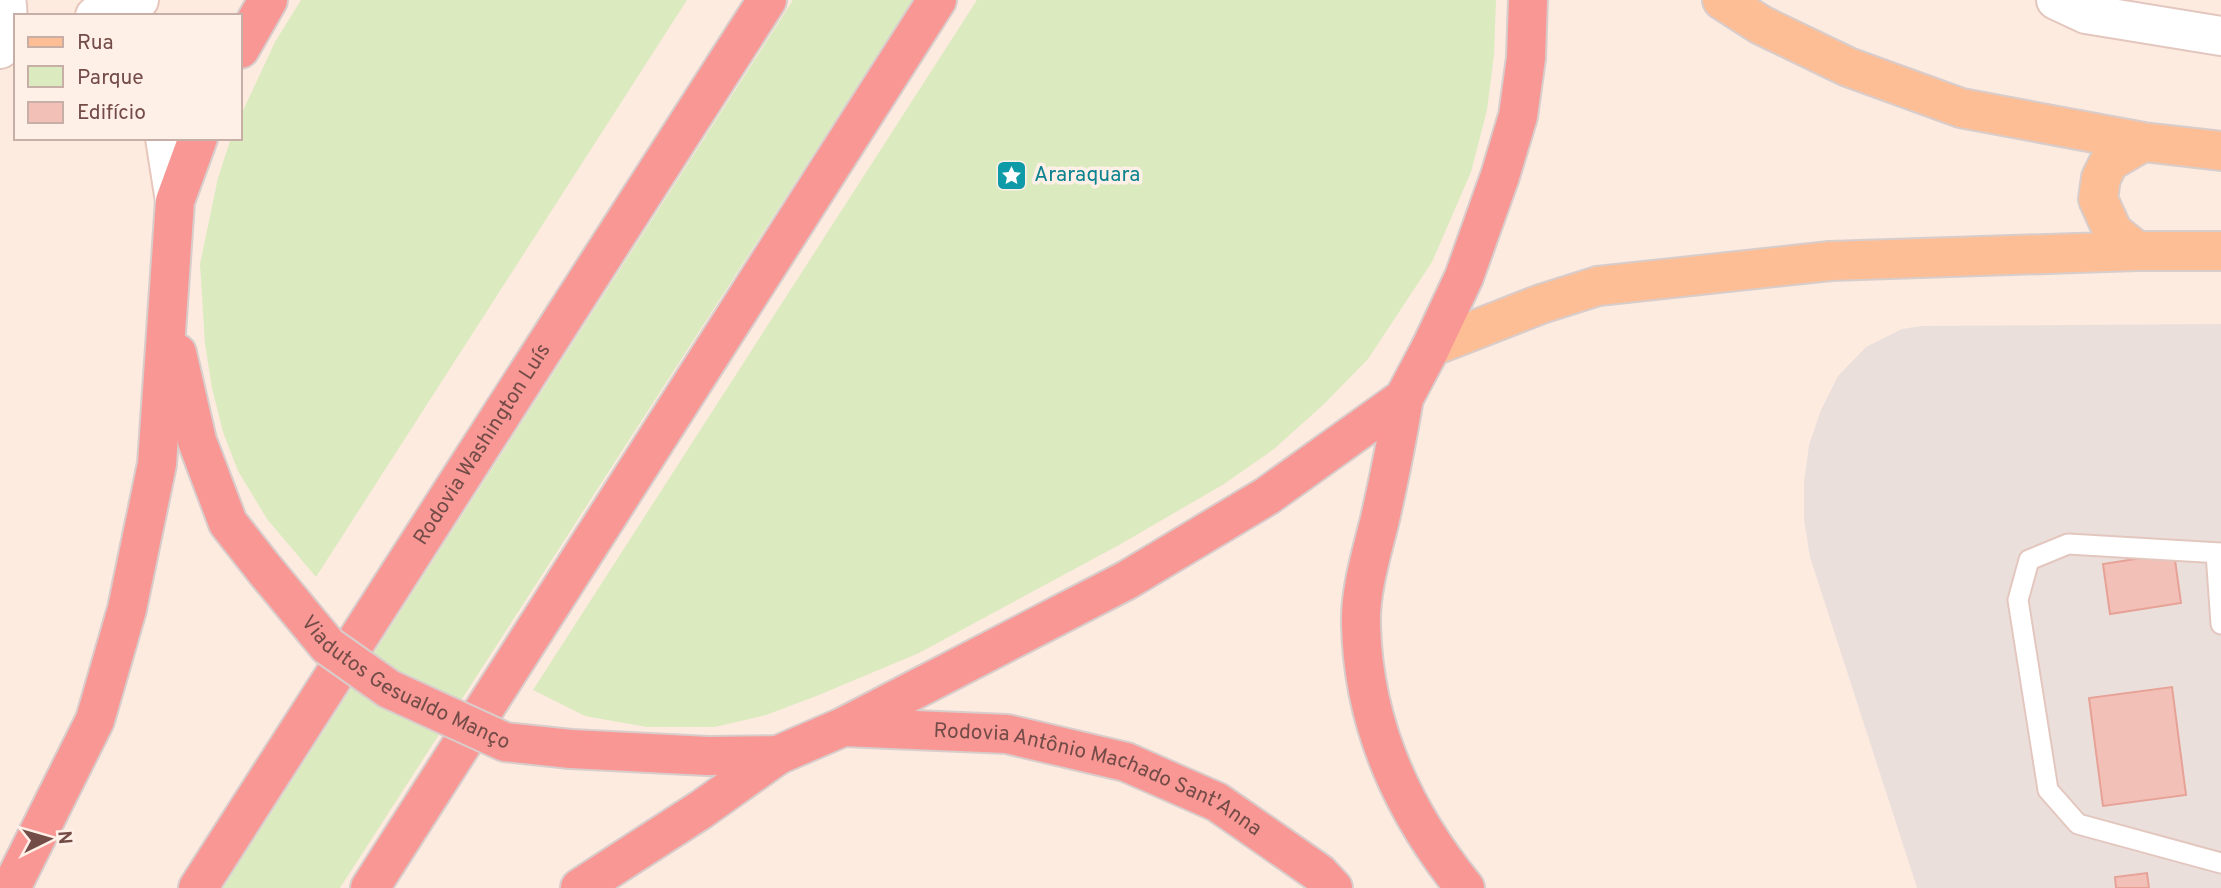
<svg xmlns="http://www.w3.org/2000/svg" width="2221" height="888" viewBox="0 0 2221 888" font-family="Overpass,sans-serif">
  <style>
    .industrial { fill: #ebdfdc }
    .green { fill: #dbeabf }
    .building { fill: #f3c0b7; stroke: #e6a297; stroke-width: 2 }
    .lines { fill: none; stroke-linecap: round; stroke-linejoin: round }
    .lane-casing { stroke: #e3c7bf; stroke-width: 23 }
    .street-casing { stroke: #e3c7bf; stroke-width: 42 }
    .secondary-casing { stroke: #e8c6bc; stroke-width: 42 }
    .primary-casing { stroke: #d8cdcb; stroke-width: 42 }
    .highway-casing { stroke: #d8cdcb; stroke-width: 42 }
    .lane { stroke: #fff; stroke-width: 19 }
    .street { stroke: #fff; stroke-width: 38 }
    .secondary { stroke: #fff; stroke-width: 38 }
    .primary { stroke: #fdbe96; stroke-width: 38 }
    .highway { stroke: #f99795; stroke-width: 38 }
    .highway-bridge-casing { stroke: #d8cdcb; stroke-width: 42; stroke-linecap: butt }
    .highway-bridge { stroke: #f99795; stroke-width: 38 }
    .labels { text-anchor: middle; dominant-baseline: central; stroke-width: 7; stroke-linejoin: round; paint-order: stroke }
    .culture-label { font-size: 21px; fill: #0d838f; stroke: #fff0e7; text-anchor: start }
    .street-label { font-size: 21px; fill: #744c47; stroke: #fff0e7 }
  </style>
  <rect width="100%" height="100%" fill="#fdebe0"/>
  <path class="industrial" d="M2221,324v564h-304l-107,-331 -6,-37v-38l5,-37 12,-35 17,-34 28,-29 36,-18 19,-3z"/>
  <path class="green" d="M301,0h386l-371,577 -49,-58 -29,-48 -15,-39 -11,-44 -7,-44 -5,-80 18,-86 13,-40h9v-21l35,-75z
    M793,0h120l-573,888h-117z
    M977,0h519l-2,55 -7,55 -16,62 -39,90 -64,97 -44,45 -50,45 -50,35 -105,61 -200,108 -100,42 -53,20 -51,12h-68l-62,-11 -52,-26z"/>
  <path class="building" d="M2174,553l7,50 -71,11 -7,-50z
    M2172,687l14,108 -83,11 -14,-108z
    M2147,873l2,15h-33l-1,-11z"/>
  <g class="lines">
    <defs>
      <path id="lane" d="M2216,553l5,71
        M2221,553l-153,-9 -39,16 -11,40 30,190 30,34 143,39"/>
      <path id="street" d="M2056,0l30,14 135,22
        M0,49c6,-16 10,-32 6,-49"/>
      <path id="secondary" d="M95,16l44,-16
        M0,33l16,-1
        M165,138l10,63"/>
      <path id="primary" d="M1722,0l39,25 87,42 113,41 182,34 78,9
        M2137,251l-24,-19 -15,-33 3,-21 8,-16 34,-20
        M1431,347l110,-43 57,-18 232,-25 307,-10h84"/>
      <g id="highway">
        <path d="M240,49l28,-49"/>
        <path d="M177,353l20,88 31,82 37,47"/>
        <path d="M1404,398c-7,41 -15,81 -24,121 -8,33 -20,71 -19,105 2,99 42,188 104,264"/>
        <path id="s1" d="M845,727l162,7 119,28 91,40 102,71 14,15"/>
        <path d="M571,749l137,7 70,-1 65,-28 284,-147 140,-84 137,-98 27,-51 33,-70 36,-101 18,-60 8,-58 2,-58"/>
        <path d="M11,888l84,-168 32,-111 30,-145 18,-263 23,-63"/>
        <path id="s2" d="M198,888l569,-888"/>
        <path d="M370,888l567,-888"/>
        <path d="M580,888l122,-79 76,-54"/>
      </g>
    </defs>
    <use href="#lane" class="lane-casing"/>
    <use href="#street" class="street-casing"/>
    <use href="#secondary" class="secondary-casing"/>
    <use href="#primary" class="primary-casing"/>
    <use href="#highway" class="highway-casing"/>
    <use href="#lane" class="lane"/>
    <use href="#street" class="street"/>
    <use href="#secondary" class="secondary"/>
    <use href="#primary" class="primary"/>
    <use href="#highway" class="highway"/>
    <defs>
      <g id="highway-bridge">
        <path id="s3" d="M265,570l63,76 61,43 116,53 66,7"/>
      </g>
    </defs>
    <use href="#highway-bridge" class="highway-bridge-casing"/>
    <use href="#highway-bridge" class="highway-bridge"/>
  </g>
  <defs>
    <symbol id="sight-square" viewBox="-11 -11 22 22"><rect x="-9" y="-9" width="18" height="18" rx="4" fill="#0f9aa8" stroke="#fff0e7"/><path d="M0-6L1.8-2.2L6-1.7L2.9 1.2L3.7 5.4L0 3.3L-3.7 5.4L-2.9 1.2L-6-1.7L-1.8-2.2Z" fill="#fff"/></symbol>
  </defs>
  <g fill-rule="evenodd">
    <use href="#sight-square" x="994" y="158" width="35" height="35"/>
  </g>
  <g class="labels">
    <g class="culture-label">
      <text x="1034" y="175">Araraquara</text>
    </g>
    <g class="street-label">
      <text stroke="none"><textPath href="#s2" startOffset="527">Rodovia Washington Luís</textPath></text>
      <text stroke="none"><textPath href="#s3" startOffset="184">Viadutos Gesualdo Manço</textPath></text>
      <text stroke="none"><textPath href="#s1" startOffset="262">Rodovia Antônio Machado Sant'Anna</textPath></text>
    </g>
  </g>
  <rect x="14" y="14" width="228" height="126" fill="#fff0e7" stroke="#c7aea7" stroke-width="2"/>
  <rect x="28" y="37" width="35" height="10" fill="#fdbe96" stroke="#c7aea7" stroke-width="2"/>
  <text x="77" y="49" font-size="21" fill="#744c47">Rua</text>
  <rect x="28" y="66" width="35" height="21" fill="#dbeabf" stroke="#c7aea7" stroke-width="2"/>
  <text x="77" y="84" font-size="21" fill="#744c47">Parque</text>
  <rect x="28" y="102" width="35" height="21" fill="#f3c0b7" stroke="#c7aea7" stroke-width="2"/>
  <text x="77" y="119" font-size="21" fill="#744c47">Edifício</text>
  <g transform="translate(49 839) rotate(85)" stroke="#fff0e7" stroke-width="5" paint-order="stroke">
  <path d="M0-5L12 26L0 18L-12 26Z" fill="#744c47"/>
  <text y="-10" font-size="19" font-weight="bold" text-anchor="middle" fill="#744c47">N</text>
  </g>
</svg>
